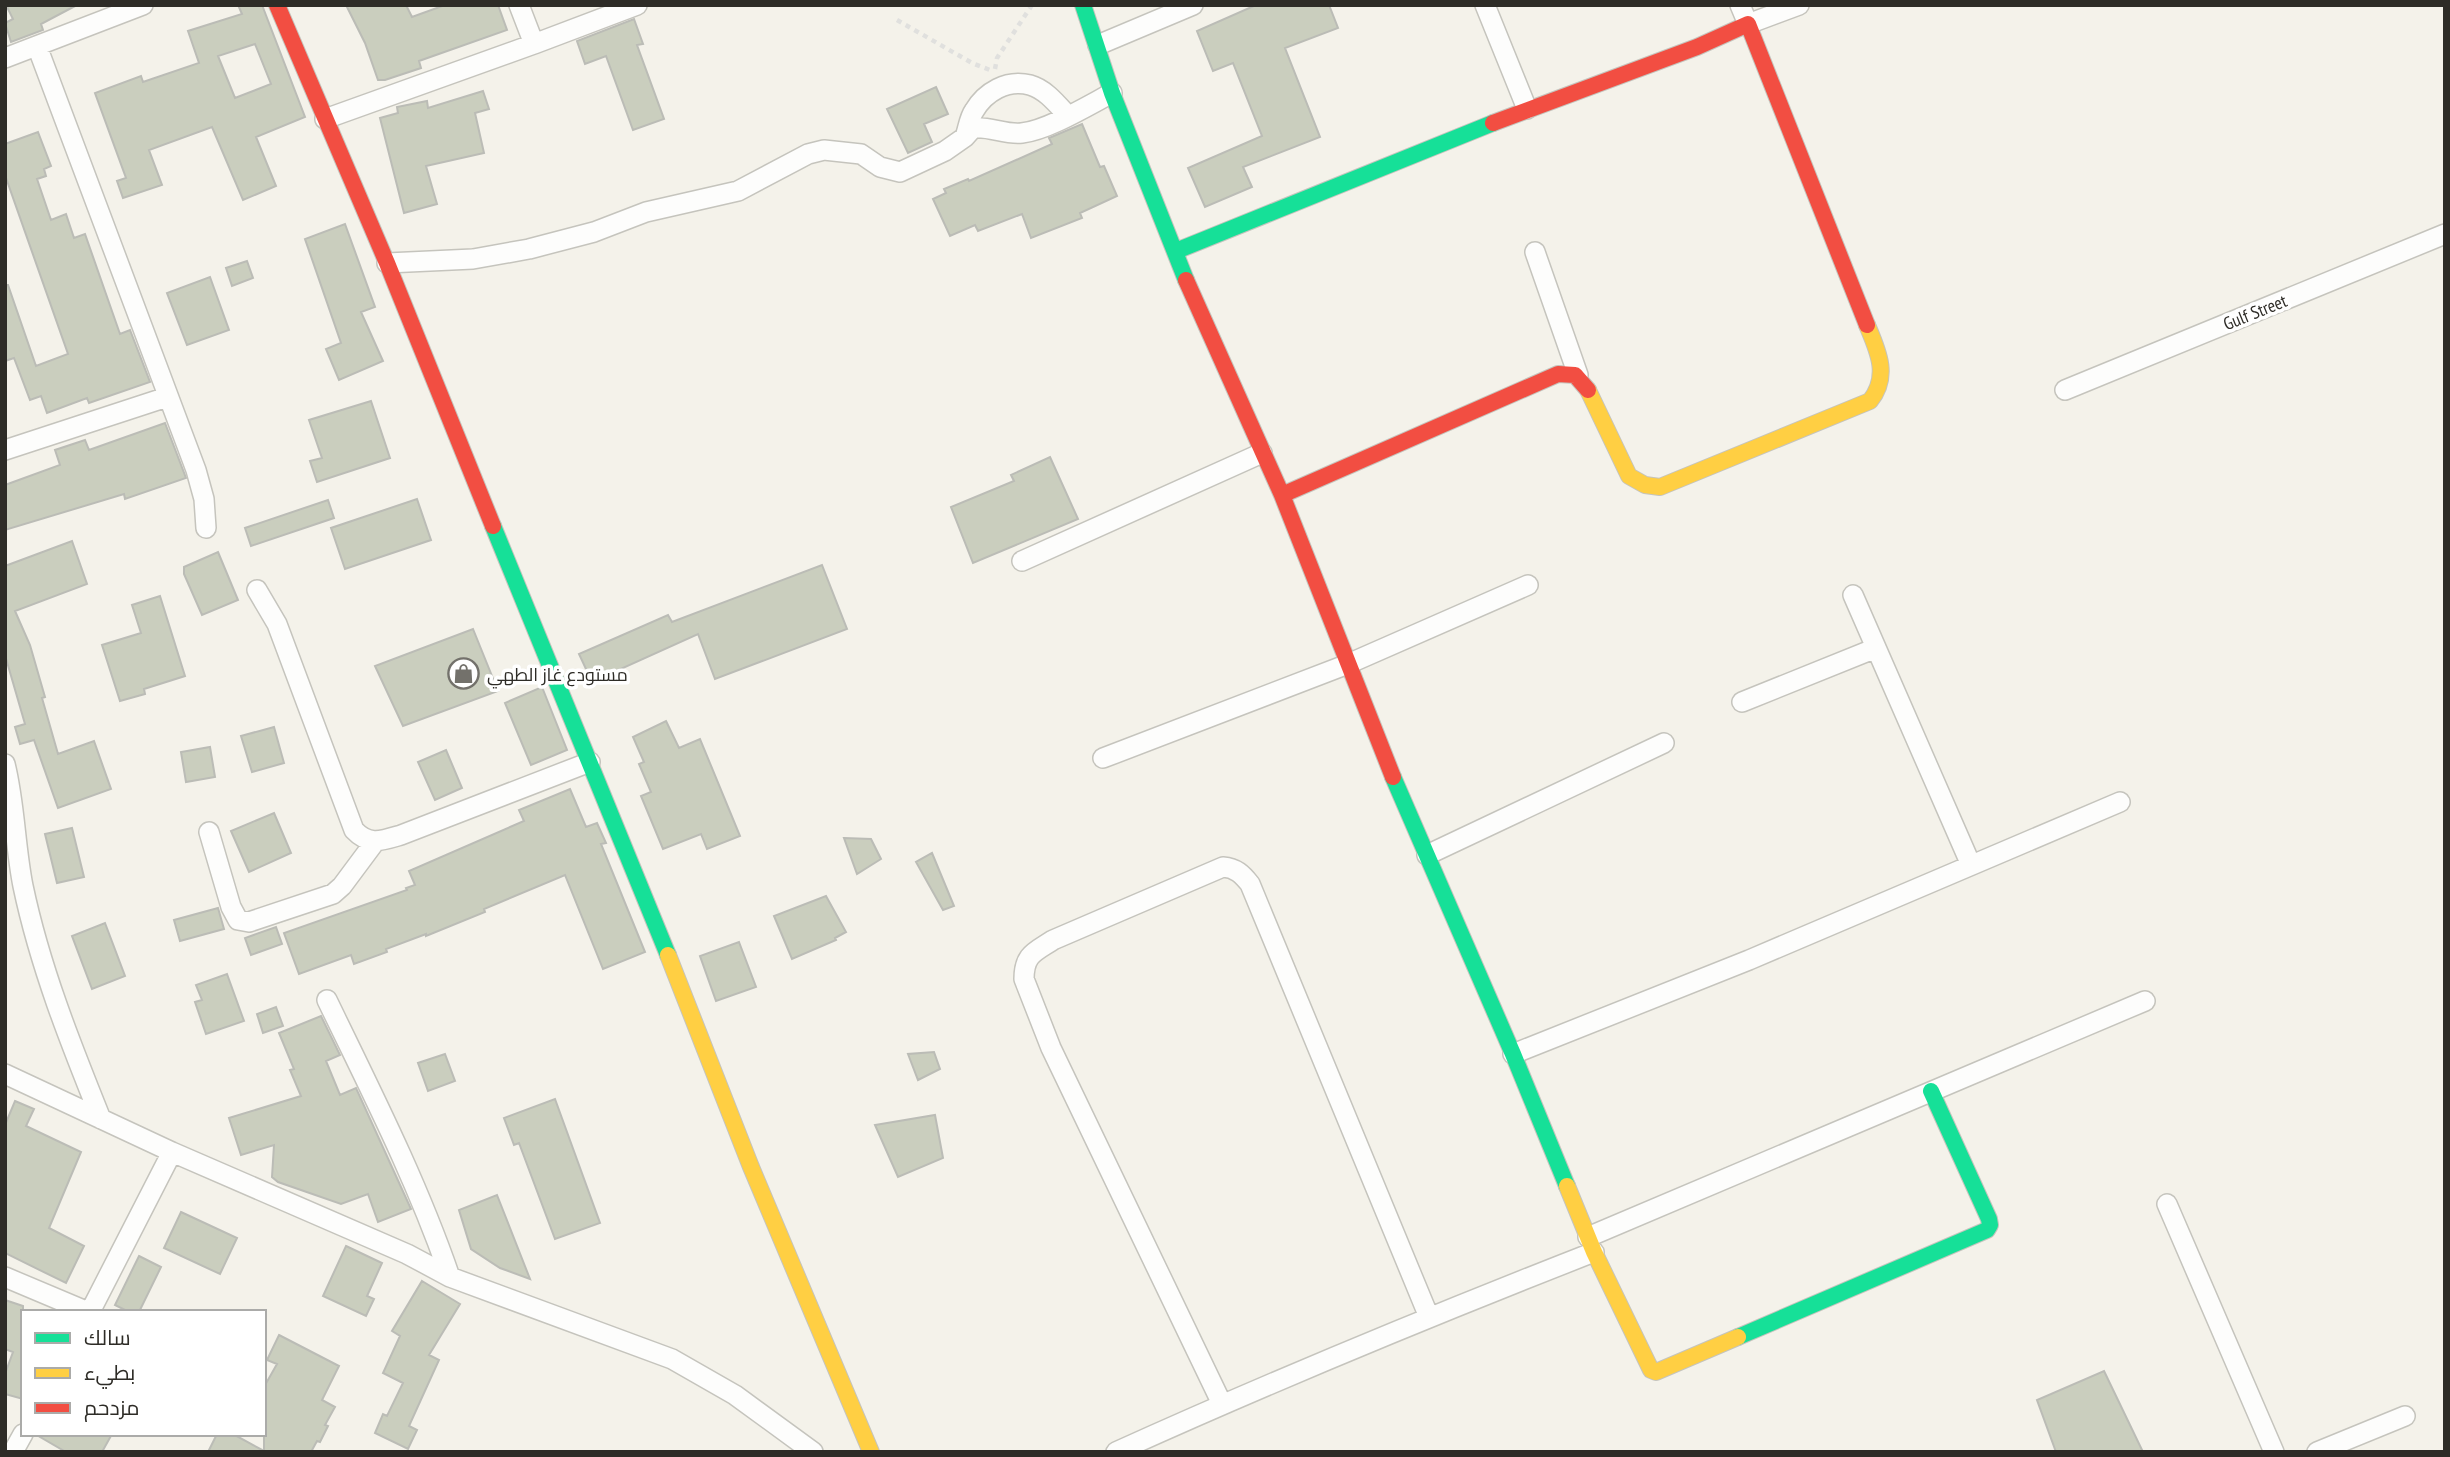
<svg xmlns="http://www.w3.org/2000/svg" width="2450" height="1457" viewBox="0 0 2450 1457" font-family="'PT Sans Narrow',Cairo,sans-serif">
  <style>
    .building { fill: #cacebe; stroke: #bbbcb6; stroke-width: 2; fill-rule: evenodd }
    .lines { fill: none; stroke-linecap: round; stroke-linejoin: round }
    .street-casing { stroke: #c5c4bd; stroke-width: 22 }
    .fast-casing { stroke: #c5c4bd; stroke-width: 18 }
    .slow-casing { stroke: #c5c4bd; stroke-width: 18 }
    .jam-casing { stroke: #c5c4bd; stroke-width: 18 }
    .path { stroke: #e0e0de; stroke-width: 4.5; stroke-dasharray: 5 5; stroke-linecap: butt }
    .street { stroke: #fdfdfc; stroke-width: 19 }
    .fast { stroke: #16e098; stroke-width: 16 }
    .slow { stroke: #ffcf43; stroke-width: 16 }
    .jam { stroke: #f24e42; stroke-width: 16 }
    .labels { text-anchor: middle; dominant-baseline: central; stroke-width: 7; stroke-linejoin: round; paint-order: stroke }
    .street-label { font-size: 18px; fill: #2e2c27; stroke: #fff }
    .poi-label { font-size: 18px; fill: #2e2c27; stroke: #fff; text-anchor: start }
  </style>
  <rect width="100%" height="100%" fill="#f4f2ea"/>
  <path class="building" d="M6,5h71l-36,19 2,6 -32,12 -6,-19 8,-4z
    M238,5h24l43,112 -49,20 20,49 -33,14 -31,-73 -63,23 13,35 -39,13 -6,-17 9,-3 -31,-85 46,-17 2,6 56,-19 -11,-32 54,-17zM255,44l16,40 -36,14 -17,-42z
    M346,5h60l6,12 33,-12h53l9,25 -88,31 2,7 -36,12h-7l-13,-37z
    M1256,5h73l9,23 -53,20 35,89 -77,30 9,20 -47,20 -17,-39 74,-32 -29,-73 -20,8 -16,-40z
    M634,19l9,25 -6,1 27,74 -31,11 -27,-74 -21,8 -8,-23z
    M936,87l12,27 -24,10 8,18 -24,11 -21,-44z
    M483,91l6,18 -14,4 9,40 -58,13 11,38 -33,9 -24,-95 18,-5 -1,-6 30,-6 1,7z
    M1082,124l18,43 4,-1 13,30 -37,17 2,5 -51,20 -9,-24 -44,17 -3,-6 -25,11 -17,-37 13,-6 -2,-4 24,-10 1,2 83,-37 -3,-6z
    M38,132l13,34 -7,3 2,7 -9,3 14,41 15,-6 8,24 11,-4 35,100 10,-4 20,52 -61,21 -2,-5 -40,15 -6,-17 -11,4 -16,-42 -9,3v-76h3l28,81 32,-12 -63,-179v-31z
    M345,224l30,83 -14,5 22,49 -44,19 -13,-31 15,-6 -36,-104z
    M247,261l6,17 -21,8 -6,-18z
    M210,277l19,53 -42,15 -20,-52z
    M371,401l19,57 -73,24 -7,-21 12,-3 -13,-38z
    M165,423l21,55 -61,21 -1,-5 -119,36v-45l55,-20 -5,-15 30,-10 4,10z
    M1050,457l28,62 -105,44 -22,-56 63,-26 -3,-6z
    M417,499l14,41 -86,29 -14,-41z
    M328,500l6,18 -83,28 -6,-18z
    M72,541l15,43 -72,27 15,34 15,52 -3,1 16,56 36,-13 17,48 -53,19 -24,-68 -14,4 -5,-17 10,-3 -20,-69v-89z
    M218,552l20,48 -36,15 -18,-41v-7z
    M822,565l25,64 -132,50 -17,-45 -106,48 -13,-28 89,-39 4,7z
    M160,596l25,80 -41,13 1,5 -25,7 -18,-56 39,-12 -9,-28z
    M473,629l25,62 -95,35 -28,-60z
    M542,687l25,63 -36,15 -26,-62z
    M666,721l13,27 21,-9 40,97 -33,13 -6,-15 -38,15 -22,-53 10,-4 -12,-28 5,-2 -11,-25z
    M274,727l10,36 -32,9 -11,-36z
    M210,747l5,30 -29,5 -5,-30z
    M446,750l16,38 -27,12 -17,-38z
    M570,789l16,38 11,-4 9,20 -5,1 44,108 -42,17 -38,-94 -81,34 1,3 -59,24v-2l-40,15 1,3 -33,12 -3,-9 -52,19 -15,-41 123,-43 -1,-2 9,-3 -6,-14 115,-50 -5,-11z
    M274,813l17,40 -42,19 -18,-41z
    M72,828l12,49 -27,6 -12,-49z
    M844,838l27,1 10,20 -24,15z
    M932,853l22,53 -11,4 -27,-48z
    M826,896l20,36 -11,6 1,2 -44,19 -18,-43z
    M218,908l6,21 -44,12 -6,-21z
    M105,923l20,53 -33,13 -20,-53z
    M276,927l6,17 -31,11 -6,-17z
    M739,942l17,45 -40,14 -16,-45z
    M227,974l17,47 -38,13 -11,-32 7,-2 -6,-15z
    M276,1007l7,19 -20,7 -6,-19z
    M321,1016l19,39 -14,6 14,34 16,-7 55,121 -33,13 -10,-28 -27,10 -63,-22 -6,-5 2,-32 -33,10 -12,-37 72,-22 -11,-26 4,-1 -15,-36z
    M934,1052l6,17 -22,11 -10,-26z
    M445,1054l10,27 -27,10 -10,-28z
    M555,1099l45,124 -45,16 -36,-96 -5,2 -10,-27z
    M15,1101l19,8 -8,17 55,26 -32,76 35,18 -18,37 -61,-30v-128z
    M935,1115l8,43 -45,19 -23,-52z
    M497,1195l33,84 -30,-11 -29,-19 -12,-39z
    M181,1212l56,26 -17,36 -56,-26z
    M346,1246l36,17 -15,33 7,3 -8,17 -43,-20z
    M139,1256l22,11 -22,45h-10l-14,-7z
    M422,1281l38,23 -31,51 10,5 -30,66 8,4 -9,19 -33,-16 8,-19 4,2 16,-33 -20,-10 17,-37 -8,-5z
    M5,1300l18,6v93l-18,-5v-20l8,-22 -8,-3z
    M279,1335l60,31 -17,34 13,7 -10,18 3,1 -8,16 -3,-1 -6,11h-103l9,-18h16l31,17v-64l13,-23 -10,-4z
    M2104,1371l39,81h-87l-19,-52z
    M35,1434h77l-10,18h-36z"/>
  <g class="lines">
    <defs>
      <path id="street" d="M519,5l15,39 103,-39
        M1485,5l42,104
        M1740,5l8,19 51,-19
        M1098,45l95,-40
        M37,46l159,424 8,29 2,29
        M5,58l138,-53
        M325,119l209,-75
        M965,137c3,-8 4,-19 9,-26 11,-19 33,-32 56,-26 15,4 27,19 38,31
        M1535,252l43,123
        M387,263l86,-4 56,-10 65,-17 52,-20 92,-21 70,-37 16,-4 37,4 19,13 20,5 45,-21 20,-14 8,-9c17,-2 32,7 49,5 26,-3 67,-28 90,-40
        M2065,390l380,-156
        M5,450l162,-53
        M1022,561l240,-108
        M257,590l20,34 77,206c15,16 27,11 47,5l189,-73
        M1853,595l118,270
        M1742,702l134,-54
        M1103,758l245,-94 180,-79
        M5,764c10,40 10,82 18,122 17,81 47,156 78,233
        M209,832l22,75 7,13 11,2 84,-28 9,-8 32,-43
        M1427,855l237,-112
        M327,1000c44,91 90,181 123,277
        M1513,1054l236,-94 371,-158
        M5,1074l167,78 235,102 43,23 222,82 63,36 78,57
        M2167,1204l107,248
        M1588,1237l557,-236
        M5,1277l83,35
        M90,1312l82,-160
        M1222,1404l-171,-356 -27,-69c0,-25 11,-27 29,-39l170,-73c13,1 19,7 27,17l179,433
        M13,1452l10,-18
        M1116,1452c157,-71 317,-137 478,-200
        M2317,1452l88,-36"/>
      <path id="fast" d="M1083,5l29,88 74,187
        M1176,251l317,-128
        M493,526l175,429
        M1393,777l120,277 54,132
        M1738,1337l249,-107 3,-5 -1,-6 -58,-128"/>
      <path id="slow" d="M1588,390l41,86 16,9 15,2 210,-86c20,-25 8,-50 -3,-76
        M668,955l83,212 120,285
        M1567,1186l27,66 57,118 5,2 82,-35"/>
      <path id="jam" d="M277,5l110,258 106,263
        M1493,123l204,-76 51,-23 119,301
        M1186,280l96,215 111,282
        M1282,495l276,-121 17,1 13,15"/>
    </defs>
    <use href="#street" class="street-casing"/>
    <use href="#fast" class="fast-casing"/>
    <use href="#slow" class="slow-casing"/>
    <use href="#jam" class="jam-casing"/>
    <path class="path" d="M897,20l75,43 18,7
      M995,69l2,-11 35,-53"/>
    <use href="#street" class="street"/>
    <use href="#fast" class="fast"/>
    <use href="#slow" class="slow"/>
    <use href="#jam" class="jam"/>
  </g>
  <defs>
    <symbol id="shop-ring" viewBox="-11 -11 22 22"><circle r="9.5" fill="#fff" stroke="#73716b" stroke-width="1.5"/><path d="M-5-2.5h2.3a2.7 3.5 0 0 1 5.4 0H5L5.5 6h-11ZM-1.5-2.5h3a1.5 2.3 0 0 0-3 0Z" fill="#73716b"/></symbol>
  </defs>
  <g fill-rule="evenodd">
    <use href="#shop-ring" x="446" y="656" width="35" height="35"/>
  </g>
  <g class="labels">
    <g class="street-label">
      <text transform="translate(2255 312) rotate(-22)">Gulf Street</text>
    </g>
    <g class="poi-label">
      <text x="487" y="674">مستودع غاز الطهي</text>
    </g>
  </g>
  <rect width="2450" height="1457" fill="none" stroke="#2e2c27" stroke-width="14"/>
  <rect x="21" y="1310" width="245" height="126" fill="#ffffff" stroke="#ababa9" stroke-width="2"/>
  <rect x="35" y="1333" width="35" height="10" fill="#16e098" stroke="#ababa9" stroke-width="2"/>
  <text x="84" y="1345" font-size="21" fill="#2e2c27">سالك</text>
  <rect x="35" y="1368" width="35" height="10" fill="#ffcf43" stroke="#ababa9" stroke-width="2"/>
  <text x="84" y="1380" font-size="21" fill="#2e2c27">بطيء</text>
  <rect x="35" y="1403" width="35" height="10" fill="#f24e42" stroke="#ababa9" stroke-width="2"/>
  <text x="84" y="1415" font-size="21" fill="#2e2c27">مزدحم</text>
</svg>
